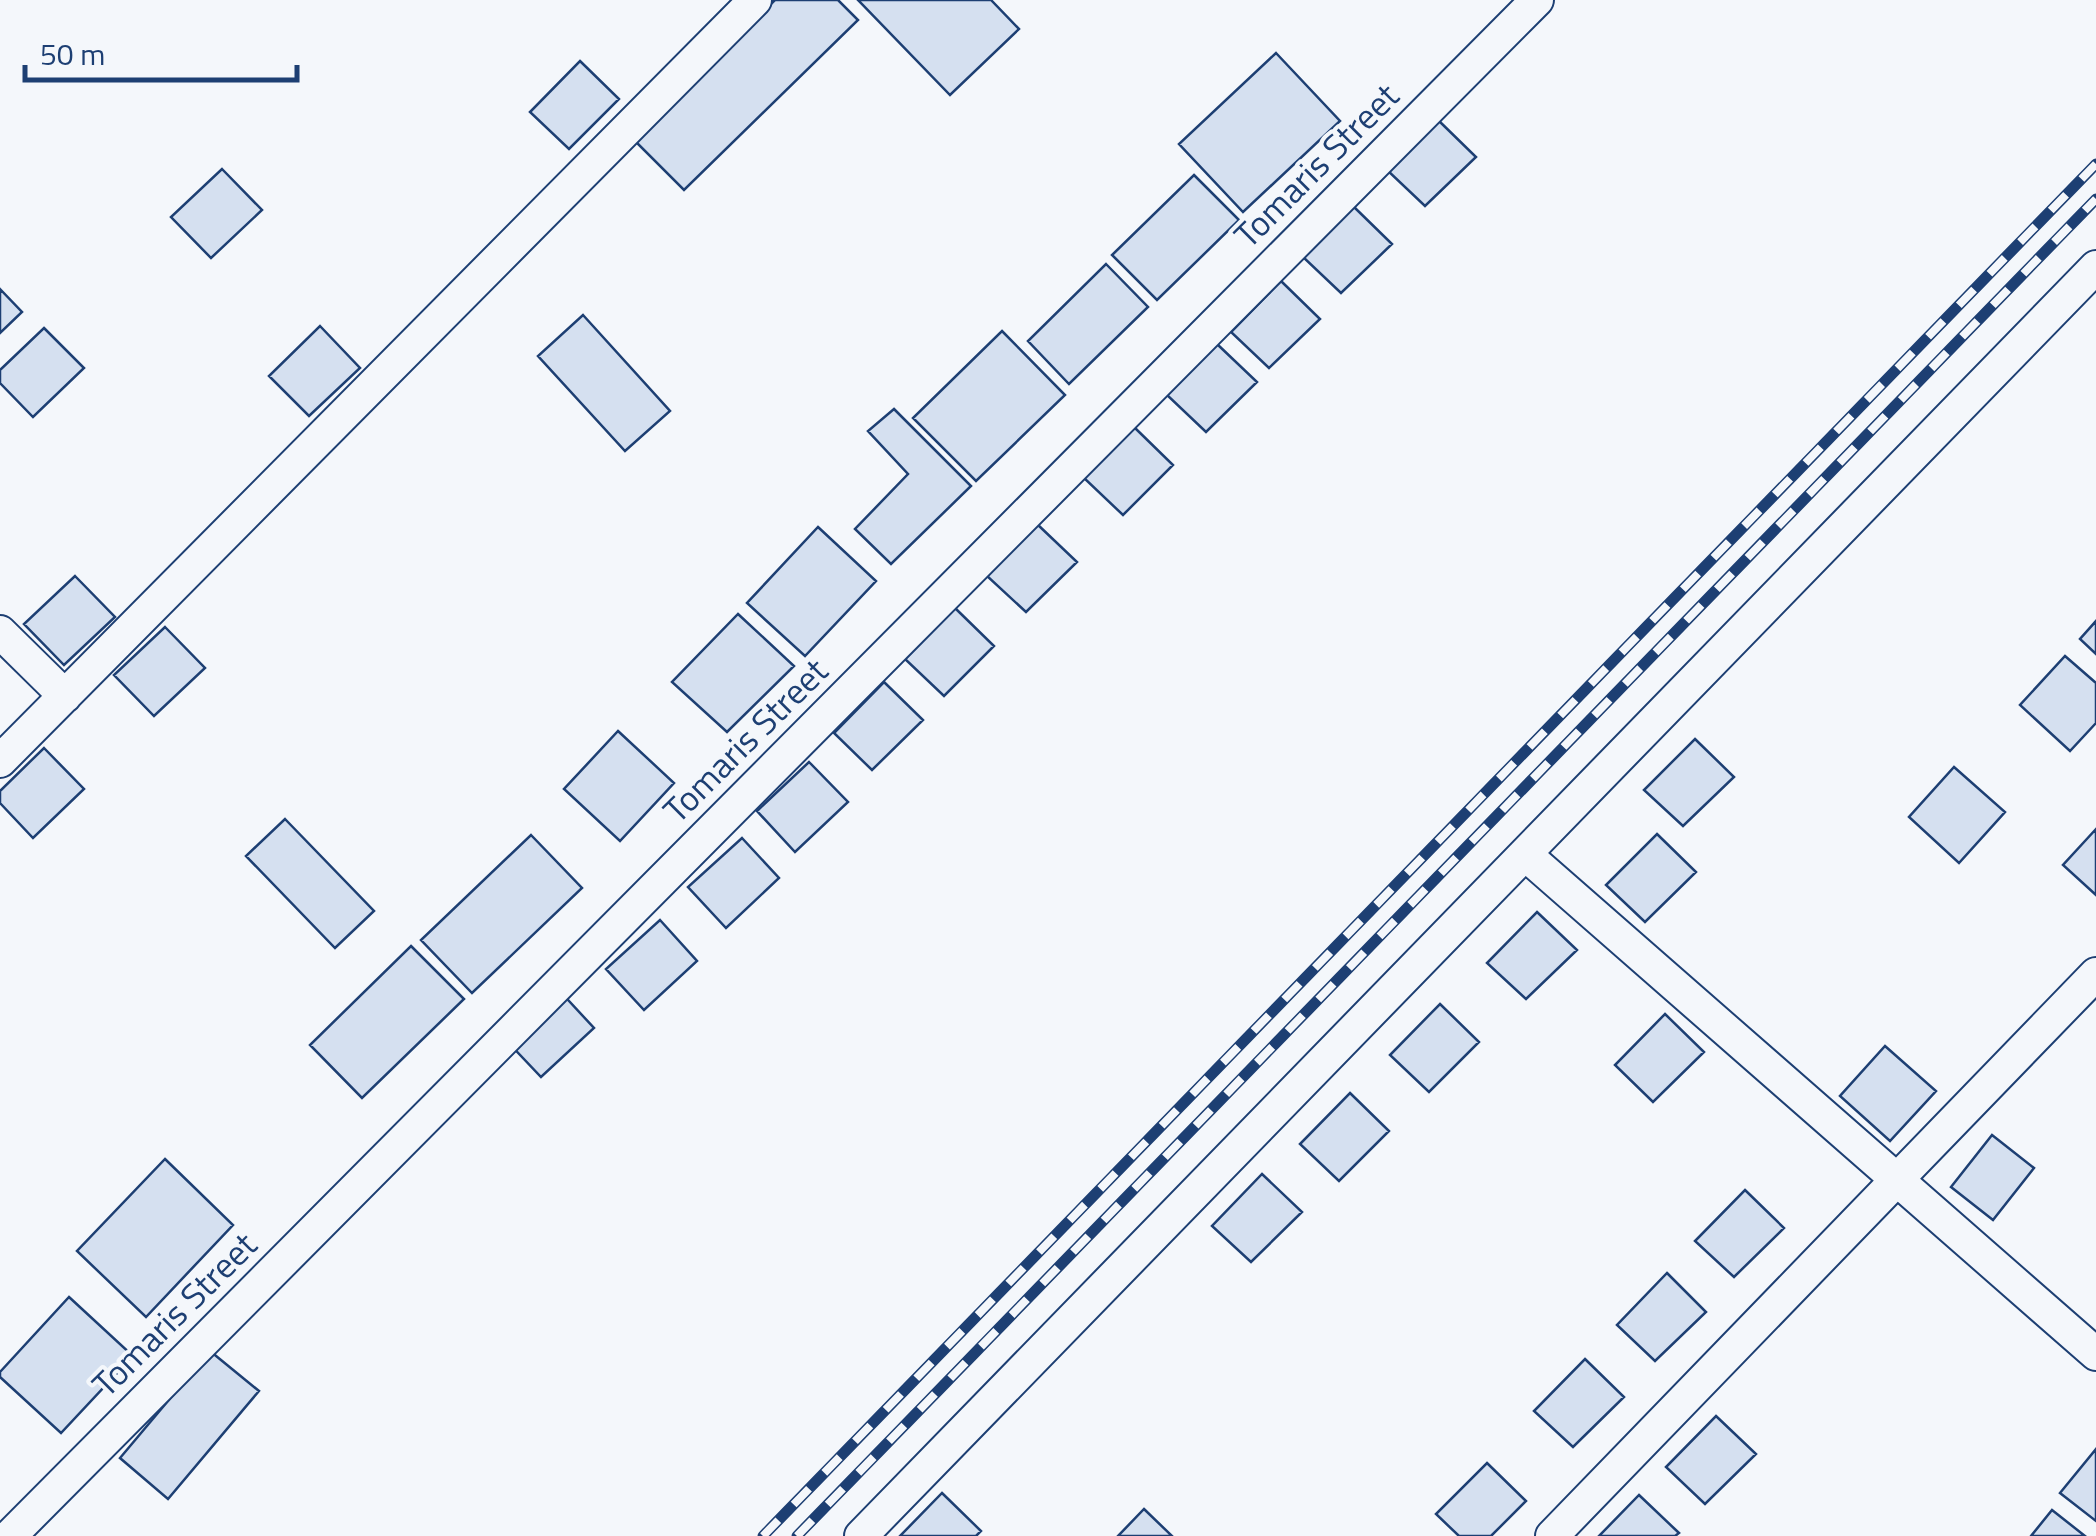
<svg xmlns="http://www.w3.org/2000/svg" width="2096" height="1536" viewBox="0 0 2096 1536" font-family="'Titillium Web',sans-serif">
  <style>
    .building { fill: #d5e0f0; stroke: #1d3f73; stroke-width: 2.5 }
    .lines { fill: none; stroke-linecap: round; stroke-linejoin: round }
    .minor-casing { stroke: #1d3f73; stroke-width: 36 }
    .minor { stroke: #f4f7fb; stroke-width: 32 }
    .rail-casing { stroke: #1d3f73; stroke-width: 11 }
    .rail { stroke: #f4f7fb; stroke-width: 8; stroke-dasharray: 22; stroke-linecap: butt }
    .labels { text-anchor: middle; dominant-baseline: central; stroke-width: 8; stroke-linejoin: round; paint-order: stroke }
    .street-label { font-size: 35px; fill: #1d3f73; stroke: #f4f7fb }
  </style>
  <rect width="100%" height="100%" fill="#f4f7fb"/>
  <path class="building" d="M775,0h63l20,20 -174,170 -51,-51z
    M858,0h133l28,29 -69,66z
    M1276,53l64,68 -97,91 -64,-68z
    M580,61l39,38 -50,50 -39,-37z
    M1437,119l39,38 -51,49 -38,-36z
    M222,169l40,41 -51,48 -40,-41z
    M1194,175l45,45 -82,80 -45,-45z
    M1353,206l39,38 -51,49 -38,-36z
    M1106,264l42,43 -79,77 -41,-43z
    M1281,281l39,38 -51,49 -38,-36z
    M0,289l22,23 -22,21z
    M583,315l87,96 -45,40 -87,-95z
    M320,326l40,42 -51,48 -40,-40z
    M44,328l40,40 -51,49 -33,-34v-13z
    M1002,331l63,64 -89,86 -63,-63z
    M1217,344l40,38 -51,50 -39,-37z
    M894,409l77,77 -80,78 -36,-35 53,-55 -40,-43z
    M1134,427l39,38 -50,50 -39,-37z
    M1037,524l40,38 -51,50 -39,-36z
    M818,527l58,54 -71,75 -58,-53z
    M75,576l40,41 -51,48 -40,-41z
    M955,608l39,38 -50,50 -39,-37z
    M738,614l56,52 -67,66 -55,-50z
    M2096,621v33l-16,-15z
    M165,627l40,41 -51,48 -40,-41z
    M2065,656l31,27v40l-26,28 -50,-46z
    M884,682l39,38 -51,50 -38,-37z
    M618,731l56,52 -54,58 -56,-52z
    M1695,739l39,38 -51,49 -39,-36z
    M44,748l40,41 -51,49 -33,-35v-12z
    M809,762l39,40 -53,50 -38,-41z
    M1954,767l51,45 -46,51 -50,-46z
    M285,819l89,92 -39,37 -89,-92z
    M2096,829v66l-33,-30z
    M1657,834l39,38 -51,50 -39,-37z
    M531,835l51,53 -110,105 -51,-53z
    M742,838l37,40 -53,50 -38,-41z
    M1537,912l40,38 -51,49 -39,-36z
    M660,920l37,41 -53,49 -38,-41z
    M411,946l53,53 -102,99 -52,-53z
    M557,988l37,40 -53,49 -38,-40z
    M1440,1004l39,38 -50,50 -39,-37z
    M1665,1014l39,38 -51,50 -38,-37z
    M1885,1046l51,45 -46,50 -50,-45z
    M1350,1093l39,38 -50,50 -39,-37z
    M1992,1135l42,33 -41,52 -42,-33z
    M165,1159l68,66 -87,92 -69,-66z
    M1262,1174l40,38 -51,50 -39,-36z
    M1745,1190l39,38 -50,49 -39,-36z
    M1667,1273l39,39 -51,49 -38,-36z
    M69,1297l64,59 -72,77 -61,-56v-5z
    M210,1351l49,40 -91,108 -48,-41z
    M1585,1359l39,38 -51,50 -39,-36z
    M1716,1416l40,38 -51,50 -39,-37z
    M2096,1449v72l-36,-28z
    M1487,1463l39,38 -35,35h-32l-23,-22z
    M942,1493l39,38 -5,5h-76z
    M1639,1495l40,38 -4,3h-76z
    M1144,1509l28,27h-54z
    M2052,1510l33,26h-54z"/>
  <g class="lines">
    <defs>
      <path id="minor" d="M0,632l65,64
        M0,761l755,-761
        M1525,854l571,500
        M10,1536l1527,-1536
        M861,1536l1235,-1269
        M1552,1536l544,-562"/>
    </defs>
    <use href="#minor" class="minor-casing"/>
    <use href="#minor" class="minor"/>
    <defs>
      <path id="rail" d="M763,1536l1333,-1372
        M797,1536l1299,-1337"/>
    </defs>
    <use href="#rail" class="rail-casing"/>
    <use href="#rail" class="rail"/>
  </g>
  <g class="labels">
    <g class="street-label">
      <text transform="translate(1316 165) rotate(-45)">Tomaris Street</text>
      <text transform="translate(745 740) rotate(-45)">Tomaris Street</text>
      <text transform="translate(174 1314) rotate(-45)">Tomaris Street</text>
    </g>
  </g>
  <path d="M25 65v15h272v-15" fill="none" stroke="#1d3f73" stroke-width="5"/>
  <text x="40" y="65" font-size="30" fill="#1d3f73" stroke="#f4f7fb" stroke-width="8" paint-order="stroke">50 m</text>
</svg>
